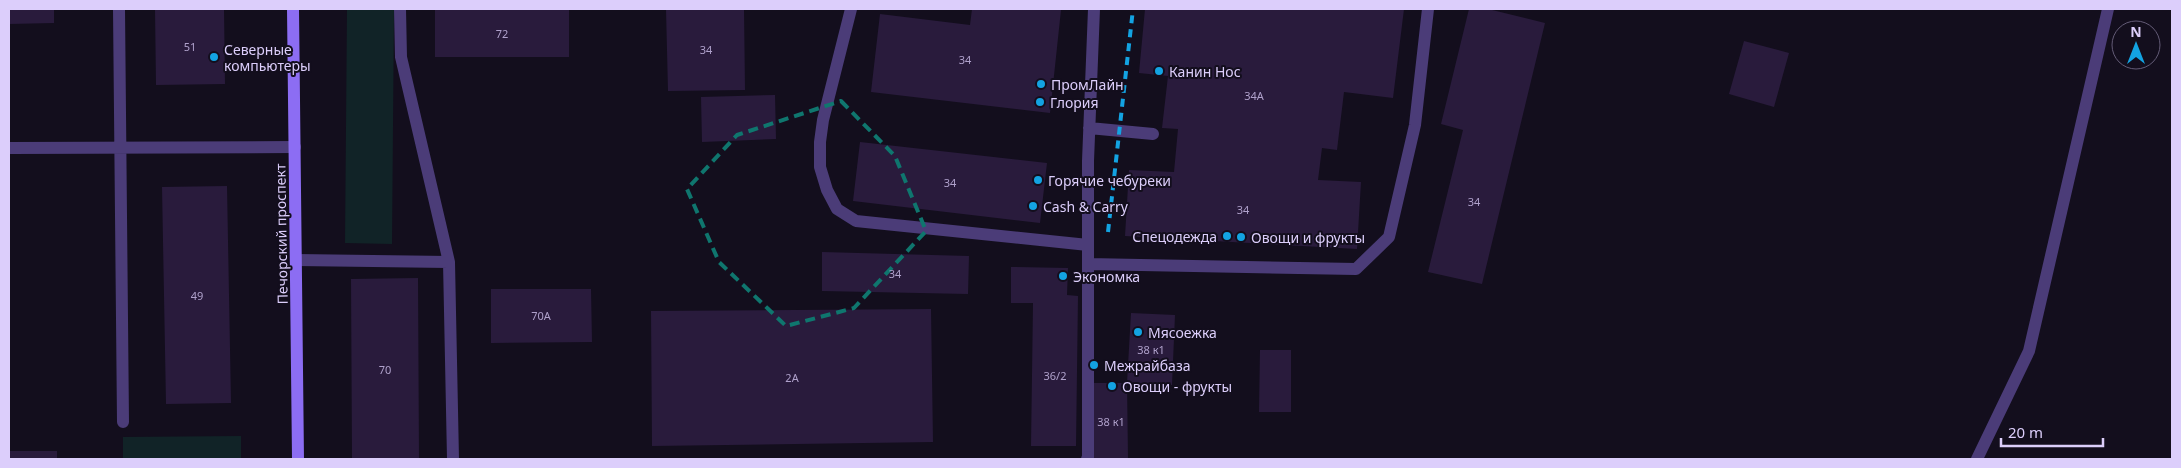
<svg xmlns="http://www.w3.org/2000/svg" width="2181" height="468" viewBox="0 0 2181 468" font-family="'Noto Sans',sans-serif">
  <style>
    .green { fill: #112327 }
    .building { fill: #291b3c }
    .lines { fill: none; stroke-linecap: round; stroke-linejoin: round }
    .lane { stroke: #4b3c78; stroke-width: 12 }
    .street { stroke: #4b3c78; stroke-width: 12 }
    .secondary { stroke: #8c6df3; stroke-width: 12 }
    .rail { stroke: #13a3e2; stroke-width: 4; stroke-dasharray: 8 6; stroke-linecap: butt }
    .marked { fill: none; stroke: #0f766e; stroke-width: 4; stroke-dasharray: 10 6; stroke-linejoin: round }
    .poi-dot { fill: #13a3e2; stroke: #130e1d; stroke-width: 2 }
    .labels { text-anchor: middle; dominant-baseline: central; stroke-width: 4; stroke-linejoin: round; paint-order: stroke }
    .number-label { font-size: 11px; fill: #afa1cb }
    .poi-label { font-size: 14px; fill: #dccefb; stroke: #130e1d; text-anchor: start }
    .street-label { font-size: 14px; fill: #dccefb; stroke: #130e1d }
  </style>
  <rect width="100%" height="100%" fill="#130e1d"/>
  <path class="green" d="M347,9h47l-2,235 -47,-1z
    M241,436v23h-118v-22z"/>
  <path class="building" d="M9,9h45v14l-45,1z
    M155,9h69l1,75 -69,1z
    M435,9h134v48h-134z
    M666,9h78l1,81 -77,1z
    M972,9l89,1 -11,103 -179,-21 9,-78 90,11z
    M1145,9h259l-11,89 -49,-6 -7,58 -15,-2 -4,32 43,2 -4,67 -232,-13 4,-66 45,2 4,-43 -16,-1 6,-52 -29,-3z
    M1469,9h19l57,14 -63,261 -54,-12 35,-142 -22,-6z
    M1744,41l45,12 -15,54 -45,-13z
    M775,95l1,44 -74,3 -1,-45z
    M860,142l187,21 -7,60 -187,-22z
    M227,186l4,217 -65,1 -4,-217z
    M822,252l147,4 -1,38 -146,-3z
    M1011,267l57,1 -1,27 11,1 -2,150h-45l2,-143h-22z
    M418,278l1,181h-67l-1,-180z
    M491,289h100l1,53 -101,1z
    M931,309l2,133 -281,4 -1,-135z
    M1131,313l44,2 -3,70 -45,-2z
    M1260,350h31v62h-32z
    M1093,383h34l1,75h-34z
    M9,451h48v8h-48z"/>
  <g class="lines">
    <path class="lane" d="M119,9l4,413
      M400,9l1,48 48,205
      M851,9l-28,111 -3,22v25l7,23 10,19 19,12 232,24
      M1089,128l64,6
      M9,148l286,-1
      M296,260l153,2 4,197
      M1088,264l268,5 33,-32 26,-112 13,-116
      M1088,457v-296l6,-152
      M1977,459l52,-108 79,-342"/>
    <path class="street" d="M1087,459l1,-2"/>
    <path class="secondary" d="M293,9l5,450"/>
    <path class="rail" d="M1108,232l25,-223"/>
  </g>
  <path class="marked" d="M841,101l54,55 31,75 -72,77 -68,18 -67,-64 -32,-73 50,-54z"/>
  <g class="poi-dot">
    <circle cx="214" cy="57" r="5"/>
    <circle cx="1159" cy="71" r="5"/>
    <circle cx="1041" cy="84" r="5"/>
    <circle cx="1040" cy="102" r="5"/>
    <circle cx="1038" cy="180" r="5"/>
    <circle cx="1033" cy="206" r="5"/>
    <circle cx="1227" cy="236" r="5"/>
    <circle cx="1241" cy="237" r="5"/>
    <circle cx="1063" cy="276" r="5"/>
    <circle cx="1138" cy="332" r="5"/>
    <circle cx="1094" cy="365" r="5"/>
    <circle cx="1112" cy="386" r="5"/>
  </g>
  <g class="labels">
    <g class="number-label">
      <text x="502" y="33">72</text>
      <text x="190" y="46">51</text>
      <text x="706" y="49">34</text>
      <text x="965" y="59">34</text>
      <text x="1254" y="95">34А</text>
      <text x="950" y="182">34</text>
      <text x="1474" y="201">34</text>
      <text x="1243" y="209">34</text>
      <text x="895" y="273">34</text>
      <text x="197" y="295">49</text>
      <text x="541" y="315">70А</text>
      <text x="1151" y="349">38 к1</text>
      <text x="385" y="369">70</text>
      <text x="1055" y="375">36/2</text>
      <text x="792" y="377">2А</text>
      <text x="1111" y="421">38 к1</text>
    </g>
    <g class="poi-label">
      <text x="224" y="49">Северные<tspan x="224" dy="16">компьютеры</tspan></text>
      <text x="1169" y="71">Канин Нос</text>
      <text x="1051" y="84">ПромЛайн</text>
      <text x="1050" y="102">Глория</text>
      <text x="1048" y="180">Горячие чебуреки</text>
      <text x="1043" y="206">Cash &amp; Carry</text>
      <text x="1217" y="236" text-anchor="end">Спецодежда</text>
      <text x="1251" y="237">Овощи и фрукты</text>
      <text x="1073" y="276">Экономка</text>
      <text x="1148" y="332">Мясоежка</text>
      <text x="1104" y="365">Межрайбаза</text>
      <text x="1122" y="386">Овощи - фрукты</text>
    </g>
    <g class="street-label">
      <text transform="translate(281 234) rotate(-91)">Печорский проспект</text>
    </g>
  </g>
  <rect width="2181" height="468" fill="none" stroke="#dccefb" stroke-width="20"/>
  <g transform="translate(2136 45)"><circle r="24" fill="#130e1d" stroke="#635b76"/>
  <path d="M0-4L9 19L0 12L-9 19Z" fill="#13a3e2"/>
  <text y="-8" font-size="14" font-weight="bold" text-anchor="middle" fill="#dccefb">N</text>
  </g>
  <path d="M2001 438v8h102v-8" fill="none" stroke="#dccefb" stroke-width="2.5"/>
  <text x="2008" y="438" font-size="15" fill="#dccefb" stroke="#130e1d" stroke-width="4" paint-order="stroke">20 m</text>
</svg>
